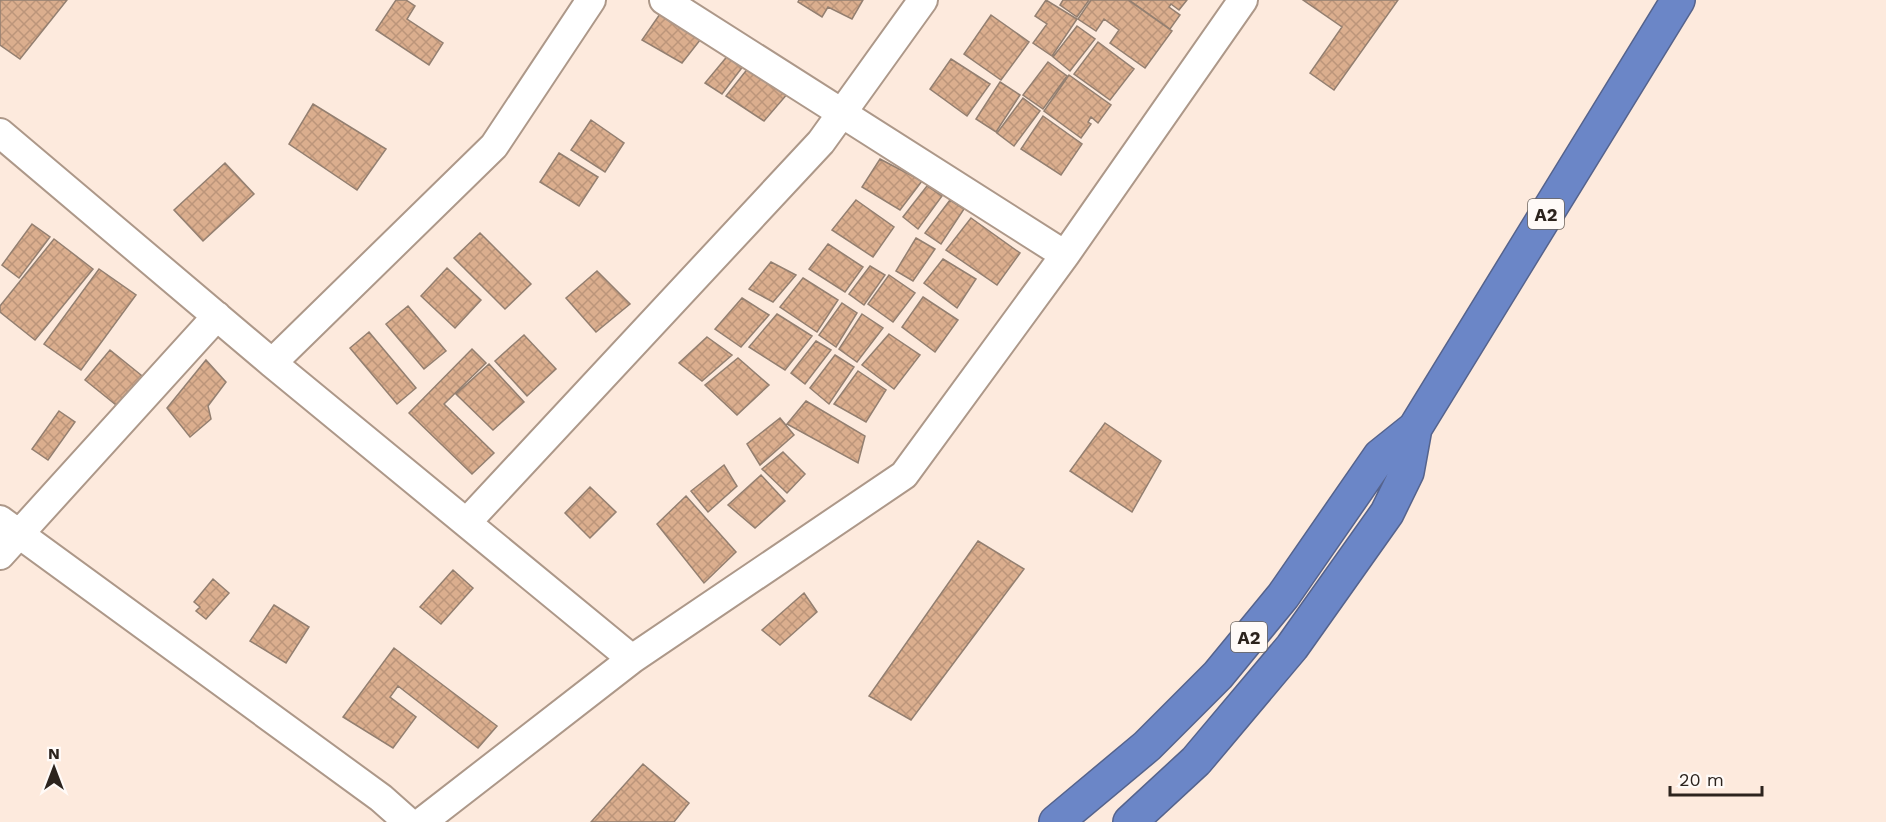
<svg xmlns="http://www.w3.org/2000/svg" width="1886" height="822" viewBox="0 0 1886 822" font-family="'Work Sans',sans-serif">
  <style>
    .building { fill: url(#building-cross-hatch); stroke: #937f70; stroke-width: 1.5 }
    .lines { fill: none; stroke-linecap: round; stroke-linejoin: round }
    .minor-casing { stroke: #ad9889; stroke-width: 32 }
    .highway-casing { stroke: #55638c; stroke-width: 36 }
    .minor { stroke: #fff; stroke-width: 28 }
    .highway { stroke: #6b86c7; stroke-width: 33 }
    .labels { text-anchor: middle; dominant-baseline: central; stroke-width: 4.5; stroke-linejoin: round; paint-order: stroke }
    .shield { fill: #fffaf7; stroke: #6b645e; stroke-width: 1.5 }
    .shield-label { font-size: 18px; font-weight: bold; fill: #2c231d }
  </style>
  <defs>
    <pattern id="building-cross-hatch" width="8" height="8" patternUnits="userSpaceOnUse" patternTransform="scale(1.5)"><rect width="8" height="8" fill="#dbae8e"/><path d="M0 0l8 8M0 8l8-8" fill="none" stroke="#bc957a"/></pattern>
  </defs>
  <rect width="100%" height="100%" fill="#fdeadd"/>
  <path class="building" d="M0,0h67l-47,59 -20,-14z
    M396,0h10l9,6 -8,13 36,24 -14,22 -53,-35z
    M799,0h64l-11,19 -24,-12 -6,10 -24,-15z
    M1046,0l31,19 -25,37 -19,-13 14,-19 -12,-8z
    M1063,0h26l-12,17 -17,-12z
    M1091,0h37l44,31 -27,37 -35,-25 9,-13 -15,-11 -8,12 -18,-12z
    M1129,0h58l-8,10 -8,-6 -2,3 11,8 -10,14z
    M1303,0h95l-64,90 -24,-17 32,-46z
    M660,14l44,21 -22,28 -40,-23z
    M991,15l38,27 -28,38 -37,-26z
    M1077,26l18,13 -25,32 -17,-14z
    M1098,42l36,27 -24,31 -36,-26z
    M730,53l17,8 -25,33 -17,-11z
    M951,59l39,25 -23,32 -37,-27z
    M1048,62l19,14 -24,33 -20,-14z
    M749,67l40,25 -25,29 -38,-25z
    M1069,75l42,30 -13,18 -7,-6 -3,5 3,2 -10,14 -37,-27z
    M1000,82l20,13 -24,37 -20,-13z
    M1023,98l17,13 -26,35 -17,-13z
    M313,104l73,45 -29,41 -68,-46z
    M1043,116l39,28 -21,31 -40,-26z
    M591,120l33,23 -19,29 -34,-22z
    M559,153l39,24 -19,29 -39,-24z
    M880,159l42,22 -22,29 -38,-23z
    M225,163l29,31 -51,47 -29,-31z
    M927,186l15,10 -24,33 -15,-12z
    M856,200l38,27 -21,30 -41,-27z
    M950,200l14,9 -23,35 -16,-11z
    M971,218l49,35 -23,32 -51,-35z
    M32,224l18,13 -31,41 -17,-13z
    M480,233l51,51 -26,25 -51,-51z
    M916,238l19,11 -22,32 -17,-10z
    M54,239l39,30 -58,71 -35,-28v-6z
    M828,244l35,23 -18,25 -36,-23z
    M943,259l33,20 -19,29 -33,-25z
    M771,262l25,13 -23,27 -24,-13z
    M870,266l15,9 -21,30 -15,-11z
    M447,268l34,32 -26,28 -34,-32z
    M99,269l37,26 -55,75 -37,-26z
    M597,271l33,33 -34,28 -30,-34z
    M889,275l26,18 -22,29 -25,-18z
    M803,278l35,22 -21,32 -37,-25z
    M923,297l35,23 -23,32 -33,-25z
    M742,298l27,17 -28,32 -26,-18z
    M842,303l15,10 -21,34 -17,-12z
    M408,306l38,45 -22,18 -38,-45z
    M777,314l35,22 -27,34 -36,-23z
    M862,314l21,14 -26,34 -18,-13z
    M369,332l47,56 -19,16 -47,-56z
    M889,334l31,21 -26,34 -32,-24z
    M524,335l32,34 -29,27 -32,-35z
    M707,337l25,18 -30,26 -23,-18z
    M816,341l15,9 -26,34 -14,-11z
    M472,349l14,14 -42,41 50,49 -22,21 -63,-61z
    M110,350l36,29 -25,30 -36,-29z
    M835,355l19,12 -25,37 -19,-16z
    M738,358l31,27 -32,30 -32,-30z
    M206,360l20,22 -18,24 3,13 -21,18 -23,-29z
    M489,364l35,38 -31,28 -37,-36z
    M858,371l28,19 -20,32 -32,-18z
    M806,401l59,35 -7,27 -71,-39z
    M59,411l16,11 -27,38 -16,-11z
    M780,418l14,17 -34,30 -13,-21z
    M1105,423l56,38 -29,51 -62,-41z
    M783,452l22,22 -18,19 -25,-24z
    M724,465l13,21 -29,26 -17,-21z
    M761,475l24,26 -30,27 -27,-23z
    M590,487l26,25 -26,26 -25,-25z
    M686,496l50,56 -32,31 -47,-59z
    M978,541l46,28 -113,151 -42,-24z
    M453,570l20,18 -32,36 -21,-17z
    M213,579l16,14 -23,26 -10,-8 4,-4 -6,-5z
    M804,593l13,19 -37,33 -18,-15z
    M274,605l35,22 -23,36 -36,-22z
    M394,648l103,78 -19,22 -80,-62 -8,11 26,20 -23,31 -50,-31z
    M643,764l46,39 -15,19h-83z"/>
  <g class="lines">
    <defs>
      <path id="minor" d="M0,133l272,230 360,296 -210,163
        M1065,255l178,-255
        M272,363l222,-217 97,-146
        M0,520l381,278 27,24
        M467,522l354,-380 102,-142
        M0,555l217,-239
        M632,659l272,-184 161,-220 -401,-255"/>
      <path id="highway" d="M1056,822l91,-76 71,-71 65,-79 97,-140 35,-28 263,-428
        M1130,822l66,-61 96,-114 95,-134 20,-41 8,-44"/>
    </defs>
    <use href="#minor" class="minor-casing"/>
    <use href="#highway" class="highway-casing"/>
    <use href="#minor" class="minor"/>
    <use href="#highway" class="highway"/>
  </g>
  <g class="labels">
    <g class="shield">
      <rect x="1528" y="199" width="36" height="30" rx="4.5"/>
      <rect x="1231" y="622" width="36" height="30" rx="4.5"/>
    </g>
    <g class="shield-label">
      <text x="1546" y="214">A2</text>
      <text x="1249" y="637">A2</text>
    </g>
  </g>
  <g transform="translate(54 768)" stroke="#fffaf7" stroke-width="4.5" paint-order="stroke">
  <path d="M0-4.5L10 22L0 15L-10 22Z" fill="#2c231d"/>
  <text y="-9" font-size="16" font-weight="bold" text-anchor="middle" fill="#2c231d">N</text>
  </g>
  <path d="M1670 786v9h92v-9" fill="none" stroke="#2c231d" stroke-width="3"/>
  <text x="1679" y="786" font-size="18" fill="#2c231d" stroke="#fffaf7" stroke-width="4.5" paint-order="stroke">20 m</text>
</svg>
